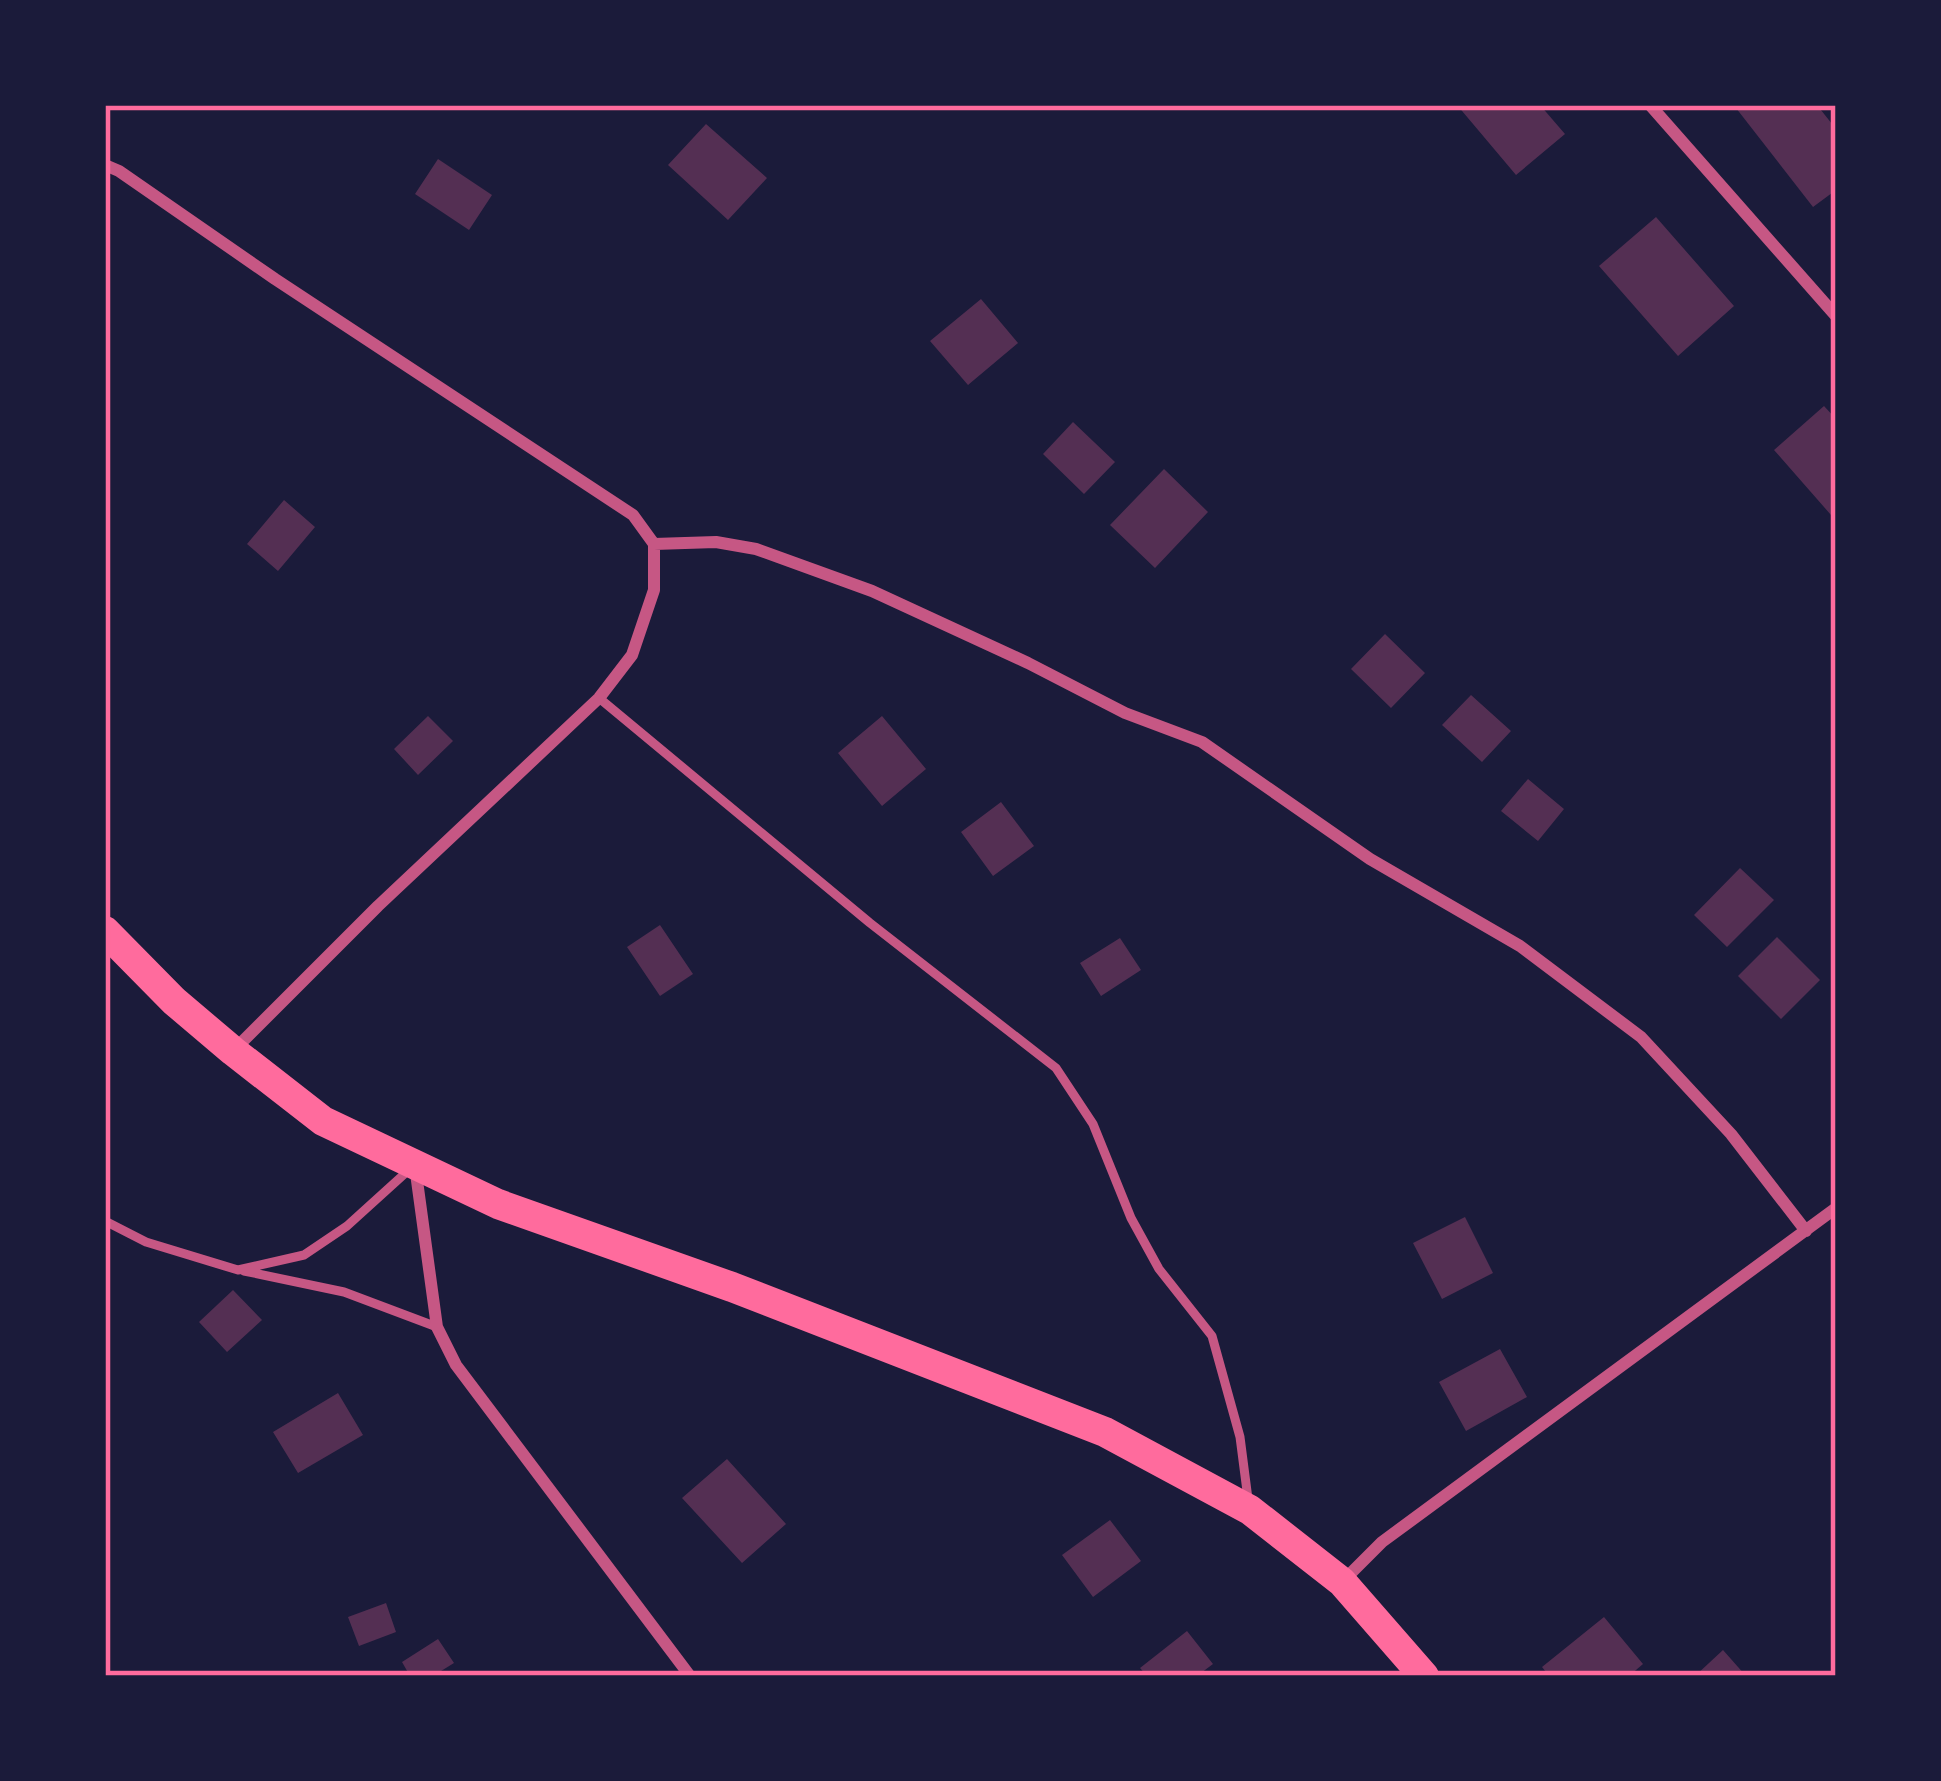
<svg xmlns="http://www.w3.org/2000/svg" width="1941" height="1781" viewBox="0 0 1941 1781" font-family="'Fira Sans',sans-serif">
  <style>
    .building { fill: #542f53 }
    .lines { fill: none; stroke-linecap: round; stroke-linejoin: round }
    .service { stroke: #c65784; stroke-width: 9 }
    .minor { stroke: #c65784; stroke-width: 12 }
    .primary { stroke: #ff6b9d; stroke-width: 30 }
    .neatline { fill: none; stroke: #ff6b9d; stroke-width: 4.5 }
  </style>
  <rect width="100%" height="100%" fill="#1b1b3a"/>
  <path class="building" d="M1457,105h83l25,29 -49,41z
    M1740,105h77l19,24v61l-23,17 -77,-99z
    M706,124l61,54 -39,42 -60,-55z
    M438,159l54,36 -23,35 -54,-36z
    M1656,217l78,89 -56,50 -79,-90z
    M981,299l37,44 -50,42 -38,-44z
    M1824,406l12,13v92l-5,4 -57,-65z
    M1073,422l42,40 -31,32 -41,-40z
    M1164,469l44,43 -53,56 -45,-43z
    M284,500l31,27 -37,44 -31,-27z
    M1385,634l40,39 -34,35 -40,-39z
    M1471,695l40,36 -29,31 -40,-37z
    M428,716l25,25 -35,34 -24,-26z
    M882,716l44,53 -44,37 -44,-53z
    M1528,779l36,30 -26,32 -37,-30z
    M1001,802l33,44 -41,30 -32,-44z
    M1740,868l34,32 -47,47 -33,-32z
    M660,925l33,49 -33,22 -33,-49z
    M1777,937l43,43 -39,39 -43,-43z
    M1120,938l21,32 -40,26 -21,-33z
    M1465,1217l28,56 -51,26 -29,-56z
    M233,1290l29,30 -35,32 -28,-30z
    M1500,1349l27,48 -61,34 -27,-49z
    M338,1393l25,42 -65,38 -25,-41z
    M727,1459l59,65 -44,39 -60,-65z
    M1110,1520l31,41 -48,36 -31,-42z
    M386,1603l10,29 -37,14 -11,-29z
    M1604,1617l39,47 -14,12h-80l-7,-9z
    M1187,1631l26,33 -16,12h-50l-7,-8z
    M438,1639l16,24 -21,13h-23l-8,-14z
    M1723,1650l23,26h-51z"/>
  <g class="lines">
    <path class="service" d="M599,698l271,225 186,145 37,56 38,94 28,51 53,67 28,101 8,62
      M105,1221l41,21 92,28 66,-15 43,-29 64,-58
      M244,1271l100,21 93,35"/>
    <path class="minor" d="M1650,105l186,211
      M105,165l14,6 156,108 358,236 21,29v46l-22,65 -33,43 -221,208 -144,144
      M654,544l62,-2 40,7 116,42 156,72 97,50 77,29 168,117 150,87 121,91 90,97 75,97
      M415,1166l22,161 19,38 234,311
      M1344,1580l38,-38 454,-334"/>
    <path class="primary" d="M105,931l69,70 59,50 90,70 175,83 234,83 373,145 145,78 92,72 82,94"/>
  </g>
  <rect width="1941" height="1781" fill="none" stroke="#1b1b3a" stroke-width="216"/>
  <rect x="108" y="108" width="1725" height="1565" class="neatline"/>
</svg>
